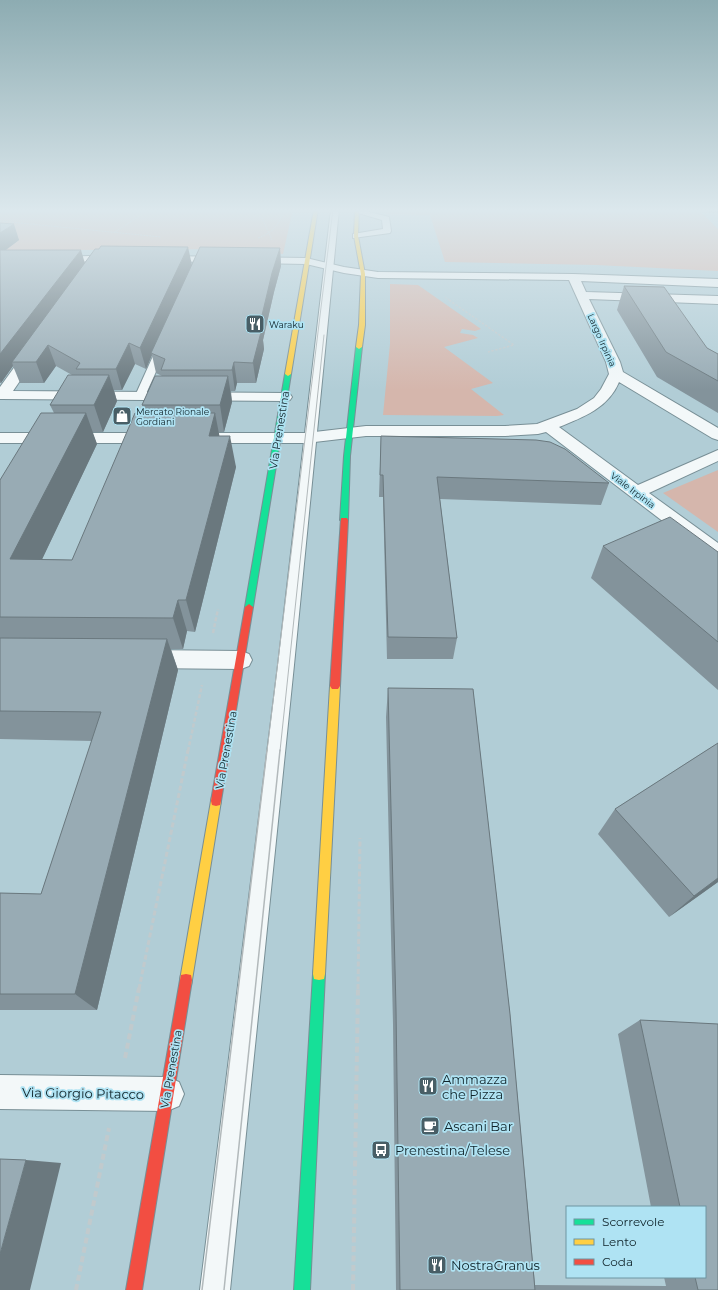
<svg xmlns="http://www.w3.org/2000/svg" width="718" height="1290" viewBox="0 0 718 1290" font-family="Montserrat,sans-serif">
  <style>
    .green { fill: #d5b6ac }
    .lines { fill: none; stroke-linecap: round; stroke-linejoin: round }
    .lane-casing { stroke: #788f96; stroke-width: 2 }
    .street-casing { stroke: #788f96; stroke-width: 2 }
    .fast-casing { stroke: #788f96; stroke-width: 2 }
    .slow-casing { stroke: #788f96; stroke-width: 2 }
    .jam-casing { stroke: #788f96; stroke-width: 2 }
    .path-far4 { stroke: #c1cacd; stroke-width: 1; stroke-dasharray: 2 1; stroke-linecap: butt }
    .path-far3 { stroke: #c1cacd; stroke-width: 1.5; stroke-dasharray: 2.5 1.5; stroke-linecap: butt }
    .path-far2 { stroke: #c1cacd; stroke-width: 2.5; stroke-dasharray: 4 2; stroke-linecap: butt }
    .path-far1 { stroke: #c1cacd; stroke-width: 3; stroke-dasharray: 5 2.5; stroke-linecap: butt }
    .path { stroke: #c1cacd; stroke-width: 4; stroke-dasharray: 6 3.5; stroke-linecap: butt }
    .lane { fill: #f3f8f9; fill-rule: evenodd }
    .street { fill: #f3f8f9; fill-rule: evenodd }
    .fast { fill: #16e098; fill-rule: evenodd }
    .slow { fill: #ffcf43; fill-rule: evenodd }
    .jam { fill: #f24e42; fill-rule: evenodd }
    .tram-far1 { stroke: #b2b9bb; stroke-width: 1 }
    .tram { stroke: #b2b9bb; stroke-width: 1.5 }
    .wall { fill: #83939b; fill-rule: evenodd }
    .shaded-wall { fill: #6a787e }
    .building { fill: #98abb4; stroke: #6a787e }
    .labels { text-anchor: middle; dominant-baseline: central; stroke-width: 3.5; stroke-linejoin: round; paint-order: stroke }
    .far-poi-label { font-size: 9px; fill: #0f2329; stroke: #afe3f3; text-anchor: start }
    .far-street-label { font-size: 9px; fill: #0f2329; stroke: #afe3f3 }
    .street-label { font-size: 11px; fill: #0f2329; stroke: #afe3f3 }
    .near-poi-label { font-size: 13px; fill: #0f2329; stroke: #afe3f3; text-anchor: start }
    .near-street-label { font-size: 13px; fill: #0f2329; stroke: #afe3f3 }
  </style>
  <rect width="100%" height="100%" fill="#b1cdd6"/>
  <path class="green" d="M0,209h293l-10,45 -48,-5 -167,1 -68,4z
    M386,209h312l20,20v42l-122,-6 -151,-3 -15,-47 -44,-1z
    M390,284l28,1 63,44 -6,2 -13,-2 -2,4 13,2 5,3 -34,9 49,36 -22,6 33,26 -7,1 -114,-1 7,-71z
    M718,470v62l-55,-39z"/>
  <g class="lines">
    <defs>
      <path id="lane" d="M331,209h8l-45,456 -64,625h-30l78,-625z
        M357,209l32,8 2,14 -1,2 -37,5v-4l30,-5 -1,-9 -27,-8v-2z
        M163,342l5,3 -23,51 -1,2h-8l-1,-2 23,-51z"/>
      <path id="street" d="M119,255l4,1 2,2 -2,2 -123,5v-6z
        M161,256l145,2 38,9 34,5 195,2 145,5v8l-137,-6 5,11 132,4v8l-129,-5 31,63 3,10 95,56v12l-6,-2 -93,-56c-11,26 -35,35 -60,45l79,58 80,-35v11l-69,32 69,50v17l-7,-2 -165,-126 -8,2 -33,2h-139l-60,7h-106l-6,-2 -2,-3 2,-3 6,-2h106l60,-7h139l32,-2 40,-15 17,-11 7,-9 8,-15 -3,-12 -37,-82 -191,-2 -34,-5 -38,-9 -149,-3 -2,-2z
        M34,346l5,1 2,3 -28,41 272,2 5,1 2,3 -2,3 -5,1 -285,-2v-12l29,-40z
        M0,433h155l6,2 2,3 -2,3 -6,2h-155z
        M144,650l97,1 8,3 3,6 -3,6 -8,3 -97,-1 -8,-3 -3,-6 3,-6z
        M0,1075l167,2 12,5 5,12 -5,12 -12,5 -167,-2z"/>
      <path id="fast" d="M359,345l3,2 -12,109 -2,64 -4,2 -4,-2 4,-64 12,-109z
        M288,372l3,2 -38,233 -4,3 -4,-3 40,-233z
        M319,968l5,1 1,5 -15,316h-16l19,-316 1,-5z"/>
      <path id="slow" d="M314,209h4l-27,165 -3,2 -3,-2z
        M355,209h4l-1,27 7,38v51l-3,22 -3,2 -3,-2 3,-22 2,-51 -7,-38z
        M335,682l3,1 2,3 -15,288 -1,5 -5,1 -5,-1 -1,-5 17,-288 2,-3z
        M216,796l4,1 1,4 -29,179 -1,5 -5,1 -5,-1 -1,-5 31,-179 1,-4z"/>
      <path id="jam" d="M341,518h6l1,2 -8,166 -2,3h-6l-2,-3z
        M249,604l4,3 -32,194 -1,4 -4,1 -4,-1 -1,-4 34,-194z
        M186,974l5,1 1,5 -50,310h-16l54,-310 1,-5z"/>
    </defs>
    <use href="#lane" class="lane-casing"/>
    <use href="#street" class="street-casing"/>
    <use href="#fast" class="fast-casing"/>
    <use href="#slow" class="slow-casing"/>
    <use href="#jam" class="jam-casing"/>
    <path class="path-far4" d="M249,209l13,9 10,22
      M0,221l161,16
      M115,232l35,-23
      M258,238c16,-6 21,-13 26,-29
      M445,297l6,4"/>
    <path class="path-far3" d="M449,300l65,45 -26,7"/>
    <path class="path-far2" d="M213,633l5,-24
      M188,751l14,-66"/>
    <path class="path-far1" d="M139,989l49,-239
      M358,989l2,-151"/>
    <path class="path" d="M125,1058l14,-70
      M76,1290l33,-162
      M353,1290l5,-302"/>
    <use href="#lane" class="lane"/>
    <use href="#street" class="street"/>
    <use href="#fast" class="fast"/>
    <use href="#slow" class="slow"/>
    <use href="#jam" class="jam"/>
    <path class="tram-far1" d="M267,751l66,-542
      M280,751l44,-416"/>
    <path class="tram" d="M202,1290l65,-540
      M224,1290l56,-540"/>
  </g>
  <path class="wall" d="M704,209h14v4h-9z
    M0,223l19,17 -13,10 79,13 106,2 89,-17 1,18 -7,26 -11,48 1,9 -8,34h-19l-2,8h-4l1,11 -8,30h-5v4l17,31 -41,165 -8,-1 -4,18h-12l7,21 -81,340h-97v-117l41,1 51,-153 -92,-2v-259l54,-67 -4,-8 22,-30 -16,-9 -12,17h-24l-7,-17 -12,17h-1zM152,355l4,18 6,3 -20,29 3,8 -73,147 -30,-1 55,-115 -5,-12h11l14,-31 -3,-11h8l13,-26 11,5z
    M624,286l83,62 11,6v59l-61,-36 -40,-67z
    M381,436l228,47 -8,22 -161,-6 17,139 -4,21h-66l-4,-162h-4z
    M603,546l115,6v138l-127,-112z
    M388,688l85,1 37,325 25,271 131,1 -2,-9h41v-70h-54l-33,-173 22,-14 78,4v266h-322l-3,-266 -7,-307z
    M718,743v139l-49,35 -71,-83 17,-25z"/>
  <path class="shaded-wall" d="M14,224l5,16 -19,14v-21z
    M188,247l4,18 -41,88 1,2 -6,14 -6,-21z
    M280,248l1,18 -7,26 -11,48 1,9 -8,34 -3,-20 6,-35 13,-55z
    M81,250l5,17 -74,95 1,4 -12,17 -1,-3v-26z
    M129,343l6,21 -13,26 -6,-21z
    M48,345l8,21 -12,17 -8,-21z
    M234,362l3,21 -2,8 -3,-21z
    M109,375l8,26 -14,31 -9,-27z
    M228,376l4,26 -8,30 -4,-27z
    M86,413l11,31 -70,147 -17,-32z
    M215,413l6,31 -12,-8z
    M230,436l6,31 -41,165 -9,-32z
    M178,600l9,31 -4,18 -10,-31z
    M167,639l11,31 -81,340 -22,-16z
    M718,878v4l-49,35 25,-21z
    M26,1160l35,3 -31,127h-30v-36z"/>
  <path class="building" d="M0,223l14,1 -14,9z
    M101,246l87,1 -48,101 -11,-5 -13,26h-40l4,-6 -32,-18 -12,17h-24l83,-113h4z
    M200,247l80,1 -8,25 -13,55h3l-9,35 -19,-1 -2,8h-71l4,-11 -14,-6z
    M0,250h81l-81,104z
    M624,286l40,1 43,61 11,6v27l-52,-29z
    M68,375h41l-15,30h-44z
    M155,376h73l-8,29h-78z
    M41,413h45l-76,146 62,1 63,-147h80l-6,23h21l-44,164h-8l-5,18 -173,-1v-137z
    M381,436l155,4 14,2 15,7 44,34 -172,-6 20,161 -69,-1 -5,-162h-3z
    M670,517l48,35v90l-115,-96z
    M0,638l167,1 -92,355h-75v-101l41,1 60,-182 -101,-1z
    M388,688l85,1 37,325 25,276h-135l-4,-281z
    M718,743v135l-24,18 -79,-87z
    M640,1020l78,4v266h-20l-3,-13h10v-70h-25z
    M0,1159l26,1 -26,94z"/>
  <linearGradient id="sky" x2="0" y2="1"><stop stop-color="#8dacb2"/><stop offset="0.54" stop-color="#dce8ed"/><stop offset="1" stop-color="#dce8ed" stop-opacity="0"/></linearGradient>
  <rect width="718" height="390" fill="url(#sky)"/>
  <defs>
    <symbol id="restaurant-square" viewBox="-11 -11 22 22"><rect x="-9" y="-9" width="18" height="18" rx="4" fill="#485e66" stroke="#afe3f3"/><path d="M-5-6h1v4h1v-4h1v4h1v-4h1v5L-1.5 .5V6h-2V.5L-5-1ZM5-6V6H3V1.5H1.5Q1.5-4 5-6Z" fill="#fff"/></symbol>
    <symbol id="shop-square" viewBox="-11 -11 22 22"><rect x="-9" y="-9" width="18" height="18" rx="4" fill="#485e66" stroke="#afe3f3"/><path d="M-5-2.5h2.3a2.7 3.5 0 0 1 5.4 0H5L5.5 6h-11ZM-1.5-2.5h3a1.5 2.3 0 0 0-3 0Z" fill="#fff"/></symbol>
    <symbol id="cafe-square" viewBox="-11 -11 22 22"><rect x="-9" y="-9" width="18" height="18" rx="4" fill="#485e66" stroke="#afe3f3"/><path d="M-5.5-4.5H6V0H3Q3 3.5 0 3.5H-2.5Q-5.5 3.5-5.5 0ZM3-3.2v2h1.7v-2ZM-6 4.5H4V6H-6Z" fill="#fff"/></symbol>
    <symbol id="bus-square" viewBox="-11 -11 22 22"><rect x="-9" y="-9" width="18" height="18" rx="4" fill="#485e66" stroke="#afe3f3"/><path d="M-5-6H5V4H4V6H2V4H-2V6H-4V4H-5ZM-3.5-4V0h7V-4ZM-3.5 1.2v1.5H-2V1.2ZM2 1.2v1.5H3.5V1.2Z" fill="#fff"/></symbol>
  </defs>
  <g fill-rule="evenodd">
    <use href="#restaurant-square" x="244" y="313" width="22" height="22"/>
    <use href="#shop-square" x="111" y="405" width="22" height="22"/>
    <use href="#restaurant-square" x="417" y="1075" width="22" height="22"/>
    <use href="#cafe-square" x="419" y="1115" width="22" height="22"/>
    <use href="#bus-square" x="370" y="1139" width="22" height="22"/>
    <use href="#restaurant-square" x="426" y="1254" width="22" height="22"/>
  </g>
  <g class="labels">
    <g class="far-poi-label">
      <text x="269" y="324">Waraku</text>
      <text x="136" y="411">Mercato Rionale<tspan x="136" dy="10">Gordiani</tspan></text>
    </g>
    <g class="far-street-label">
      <text transform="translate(602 340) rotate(66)">Largo Irpinia</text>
      <text transform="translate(633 490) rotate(37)">Viale Irpinia</text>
    </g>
    <g class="street-label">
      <text transform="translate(279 430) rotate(-81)">Via Prenestina</text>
      <text transform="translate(226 750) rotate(-80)">Via Prenestina</text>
      <text transform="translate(171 1069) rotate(-80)">Via Prenestina</text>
    </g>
    <g class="near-poi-label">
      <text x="442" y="1079">Ammazza<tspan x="442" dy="15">che Pizza</tspan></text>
      <text x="444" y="1126">Ascani Bar</text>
      <text x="395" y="1150">Prenestina/Telese</text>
      <text x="451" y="1265">NostraGranus</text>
    </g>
    <g class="near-street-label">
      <text transform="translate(83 1093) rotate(1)">Via Giorgio Pitacco</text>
    </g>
  </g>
  <rect x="566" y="1206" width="140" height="72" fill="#afe3f3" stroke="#6f96a2"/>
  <rect x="574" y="1219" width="20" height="6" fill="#16e098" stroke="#6f96a2"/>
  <text x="602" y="1226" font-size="12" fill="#0f2329">Scorrevole</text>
  <rect x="574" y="1239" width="20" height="6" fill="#ffcf43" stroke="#6f96a2"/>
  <text x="602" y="1246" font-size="12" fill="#0f2329">Lento</text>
  <rect x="574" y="1259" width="20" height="6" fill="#f24e42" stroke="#6f96a2"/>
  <text x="602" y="1266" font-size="12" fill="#0f2329">Coda</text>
</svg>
